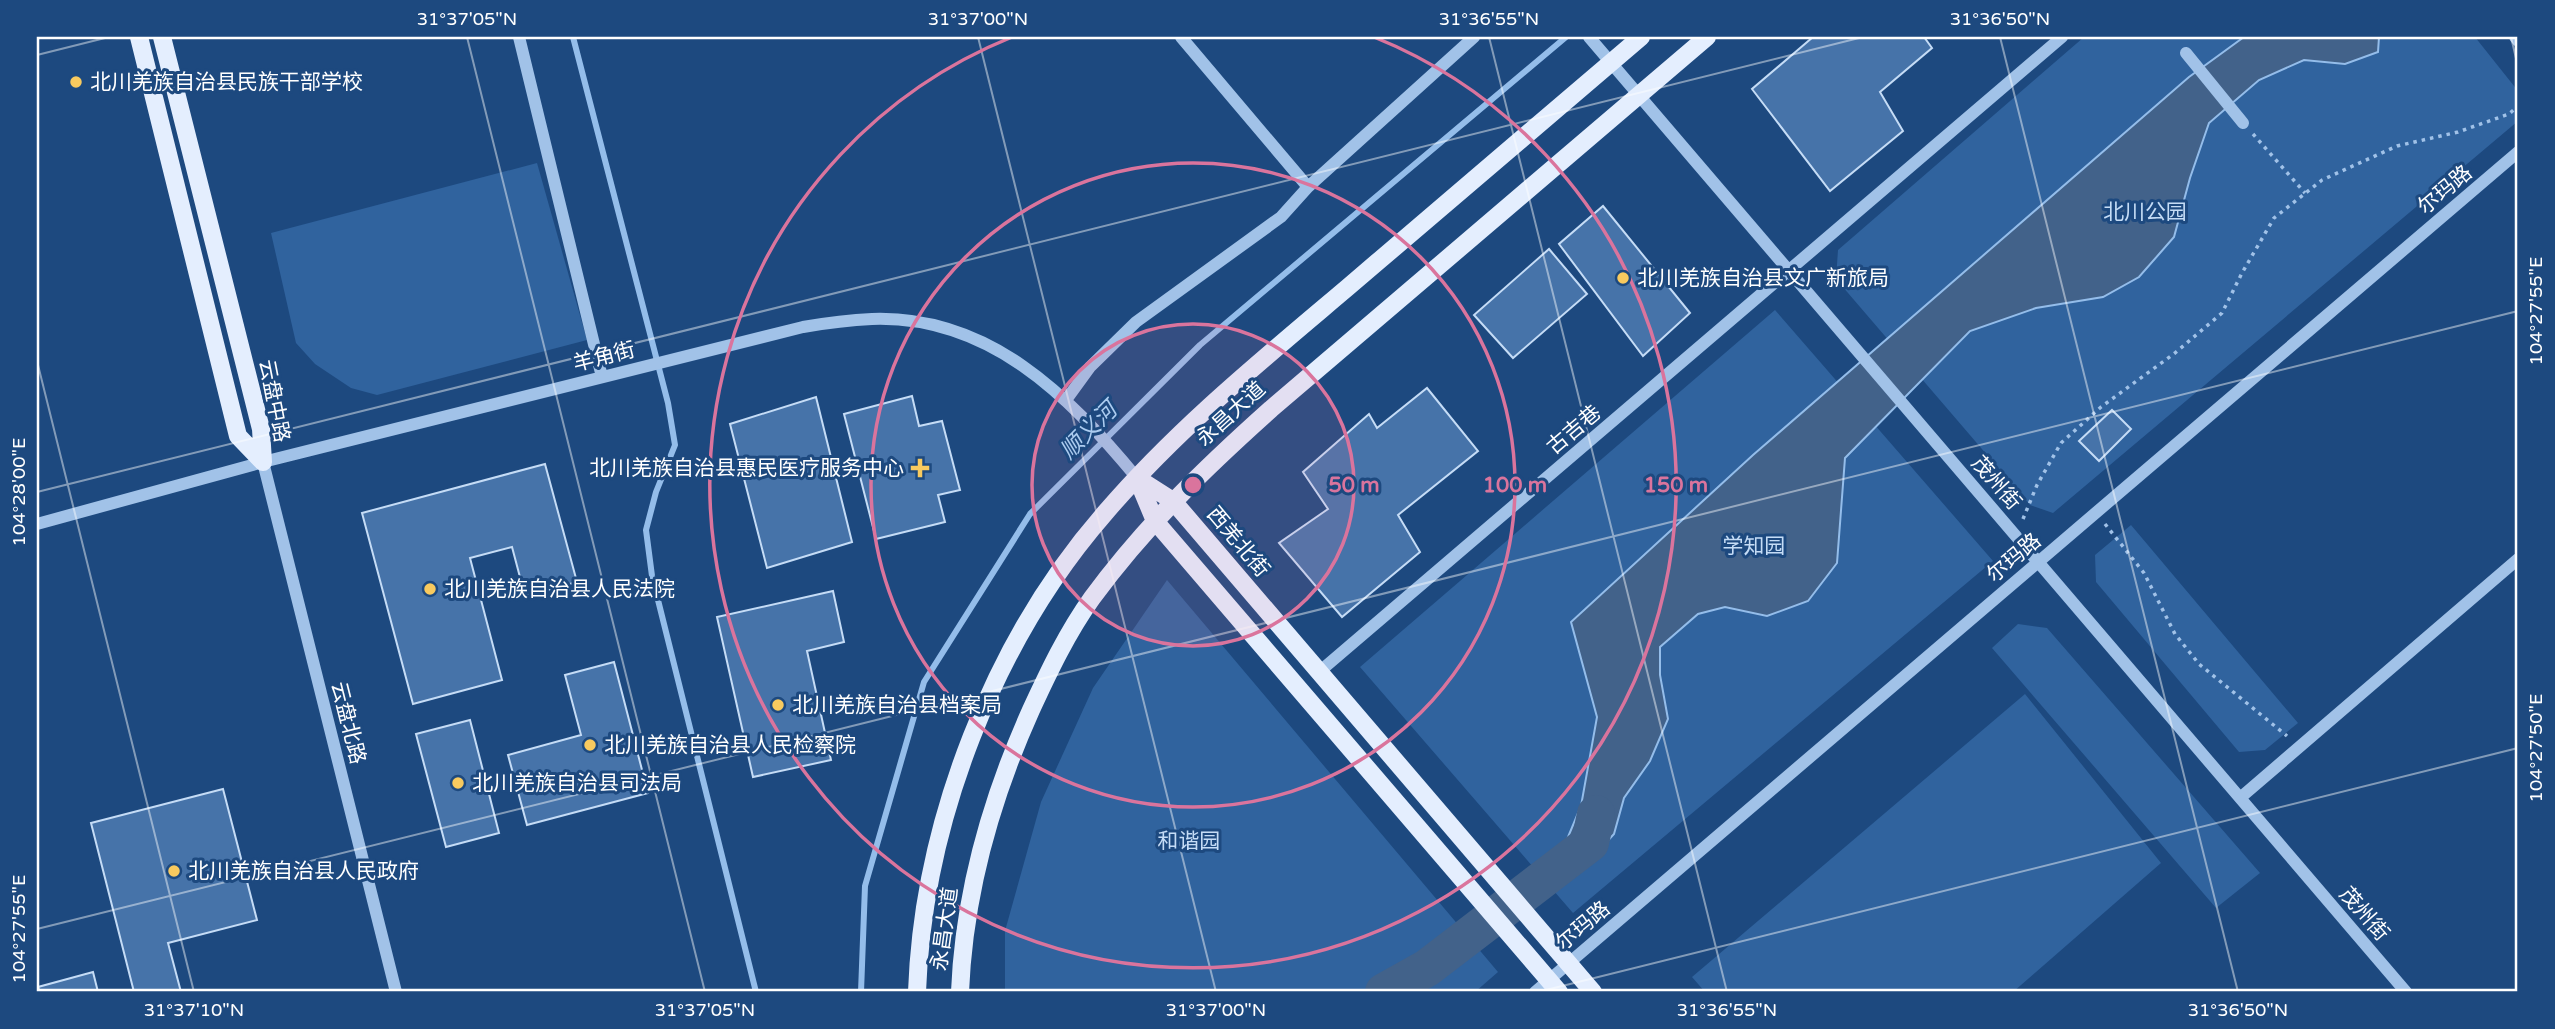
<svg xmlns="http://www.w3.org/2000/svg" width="2555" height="1029" viewBox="0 0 2555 1029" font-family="'Varela Round','Noto Sans SC',sans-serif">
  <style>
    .green { fill: #30639e }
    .water { fill: #42628a; stroke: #94bdea; stroke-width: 2 }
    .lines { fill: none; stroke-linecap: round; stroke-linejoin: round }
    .stream { stroke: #94bdea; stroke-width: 6 }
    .river { stroke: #42628a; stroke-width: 38 }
    .building { fill: #4673a9; stroke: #c5dcf6; stroke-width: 2 }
    .path { stroke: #a1c2e8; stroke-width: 3.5; stroke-dasharray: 3.5 5; stroke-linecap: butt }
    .minor { stroke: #a1c2e8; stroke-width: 12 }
    .major { stroke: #e4eefe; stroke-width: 18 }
    .ticks { fill: none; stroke: #fff; stroke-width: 2; stroke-opacity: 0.45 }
    .ring { fill: none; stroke: #da749d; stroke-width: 3.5 }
    .poi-dot { fill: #f8ca5f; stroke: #1d497f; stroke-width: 2.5 }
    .labels { text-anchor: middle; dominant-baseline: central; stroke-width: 6; stroke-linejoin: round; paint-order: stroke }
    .poi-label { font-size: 21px; fill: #fff; stroke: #1d497f; text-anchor: start }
    .street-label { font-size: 21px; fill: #fff; stroke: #1d497f }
    .park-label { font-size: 21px; fill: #c5dcf6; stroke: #1d497f }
    .water-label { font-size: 23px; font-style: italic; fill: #acccf0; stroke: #1d497f }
    .centre { fill: #da749d; stroke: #1d497f; stroke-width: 3.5 }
    .ring-label { font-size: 21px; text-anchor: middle; font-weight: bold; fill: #da749d; stroke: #1d497f; stroke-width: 6; stroke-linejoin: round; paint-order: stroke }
    .neatline { fill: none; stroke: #fff; stroke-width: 2.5 }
    .ticks-label { font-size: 18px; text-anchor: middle; fill: #fff }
  </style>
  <rect width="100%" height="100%" fill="#1d497f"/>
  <path class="green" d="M2084,37h391l43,54v30l-465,392 -23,-8 -194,-226 2,-29z
    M537,163l50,177 -210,55 -26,-7 -36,-24 -19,-21 -25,-110z
    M1775,310l218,251 -420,352 -213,-246z
    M2131,525l167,198 -33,27 -26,2 -143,-170 -1,-27z
    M1167,580l331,392 -23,20h-470v-61l36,-129 52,-114z
    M2018,624l29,4 213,245 -44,35 -224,-260z
    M2025,694l136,169 -148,129h-308l-13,-15z"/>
  <path class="water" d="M2244,37h135l-1,15 -33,12 -41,-4 -45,20 -50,43 -19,55 -16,59 -35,40 -36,20 -67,11 -66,23 -125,127 -8,105 -29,38 -41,15 -42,-9 -27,7 -38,33v28l8,44 -18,42 -26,37 -10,36 -29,32 -22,-17 18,-43 16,-89 -26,-95 182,-167 436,-378z"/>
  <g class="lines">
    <path class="stream" d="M573,37l95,366 7,42 -19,47 -10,38 6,46 104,416
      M861,992l4,-106 59,-204 106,-168 170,-169 366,-308"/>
    <path class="river" d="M1384,992l43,-24 163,-125 6,-29"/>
  </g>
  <path class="building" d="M1813,37h111l8,11 -52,44 23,39 -73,60 -78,-102z
    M1603,206l87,107 -47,43 -84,-112z
    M1549,249l38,45 -74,64 -39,-43z
    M1427,388l51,63 -80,64 22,37 -78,65 -63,-74 49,-34 -25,-37 66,-58 8,14z
    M912,396l7,30 23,-5 18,69 -22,5 7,27 -69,17 -32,-125z
    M816,397l36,145 -85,26 -37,-144z
    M2112,410l19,19 -32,32 -20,-20z
    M545,464l32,118 -52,14 -13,-49 -42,11 32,122 -89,24 -51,-191z
    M833,591l11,51 -37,9 24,109 -78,17 -36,-160z
    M614,662l34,131 -121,32 -19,-70 73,-20 -16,-60z
    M470,720l29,113 -53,14 -30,-113z
    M223,789l34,131 -89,23 13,49h-47l-43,-169z
    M93,972l5,20h-58l-2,-5z"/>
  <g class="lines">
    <path class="path" d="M2253,134l52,59
      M2023,519l14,-34 24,-42 40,-36 74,-54 47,-40 20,-40 32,-55 48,-38 75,-34 61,-14 51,-18 9,-8
      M2105,524l39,49 31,61 24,30 88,72"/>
    <path class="minor" d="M519,37l83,340
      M1181,37l127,150
      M1589,37l817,955
      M2515,37l3,4
      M2186,53l57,70
      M1066,400l24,-33 46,-45 145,-105 27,-30 166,-150
      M263,462l133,530
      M37,524l226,-62 540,-135c23,-4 46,-7 69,-8 117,-4 196,76 265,159
      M1319,672l743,-635
      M2240,798l278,-239
      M1535,992l983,-840"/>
    <path class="major" d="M139,37l99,399 25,26
      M162,37l99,392 2,33
      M1137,478l36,23 420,491
      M1137,478l18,43 404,471
      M917,992c6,-169 77,-352 188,-479 72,-84 158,-154 242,-225 98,-84 197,-167 294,-251
      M960,992c4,-98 31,-193 71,-282 18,-39 36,-77 61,-112 53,-72 113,-130 179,-189l436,-372"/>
  </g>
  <path class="ticks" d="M467,37l238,955M978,37l238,955M1489,37l238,955M2000,37l238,955M2511,37l7,30M37,55l72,-18M37,361l157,631M37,492l1826,-455M37,929l2481,-618M1538,992l980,-244"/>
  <circle cx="1193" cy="485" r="161" fill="#da749d" fill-opacity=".12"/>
  <g class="ring">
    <circle cx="1193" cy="485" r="161"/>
    <circle cx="1193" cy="485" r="322"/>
    <path d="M1374 37A483 483 0 1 1 1012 37"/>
  </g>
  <g class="poi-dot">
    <circle cx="76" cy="82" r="7"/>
    <circle cx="1623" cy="278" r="7"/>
    <path d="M916.5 457.5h7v7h7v7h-7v7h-7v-7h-7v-7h7z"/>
    <circle cx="430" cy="589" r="7"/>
    <circle cx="778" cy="705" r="7"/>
    <circle cx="590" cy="745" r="7"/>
    <circle cx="458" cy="783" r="7"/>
    <circle cx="174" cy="871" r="7"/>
  </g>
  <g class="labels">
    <g class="poi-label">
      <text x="90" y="82">北川羌族自治县民族干部学校</text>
      <text x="1637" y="278">北川羌族自治县文广新旅局</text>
      <text x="904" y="468" text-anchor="end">北川羌族自治县惠民医疗服务中心</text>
      <text x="444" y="589">北川羌族自治县人民法院</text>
      <text x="792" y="705">北川羌族自治县档案局</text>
      <text x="604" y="745">北川羌族自治县人民检察院</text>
      <text x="472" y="783">北川羌族自治县司法局</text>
      <text x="188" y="871">北川羌族自治县人民政府</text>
    </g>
    <g class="street-label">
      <text transform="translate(2445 190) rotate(-40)">尔玛路</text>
      <text transform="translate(604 357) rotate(-14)">羊角街</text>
      <text transform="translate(274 401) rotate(79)">云盘中路</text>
      <text transform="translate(1231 414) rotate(-42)">永昌大道</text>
      <text transform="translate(1574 430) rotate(-40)">古吉巷</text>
      <text transform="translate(1996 483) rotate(49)">茂州街</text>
      <text transform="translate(1238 542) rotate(50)">西羌北街</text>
      <text transform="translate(2014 558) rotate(-40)">尔玛路</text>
      <text transform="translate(348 723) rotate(76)">云盘北路</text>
      <text transform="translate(2364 914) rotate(49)">茂州街</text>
      <text transform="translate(1583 926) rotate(-40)">尔玛路</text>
      <text transform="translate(945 929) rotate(-82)">永昌大道</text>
    </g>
    <g class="park-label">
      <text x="2145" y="212">北川公园</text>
      <text x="1754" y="546">学知园</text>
      <text x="1189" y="841">和谐园</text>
    </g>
    <g class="water-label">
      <text transform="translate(1089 431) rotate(-45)">顺义河</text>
    </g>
  </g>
  <circle cx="1193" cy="485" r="10" class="centre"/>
  <g class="ring-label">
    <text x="1354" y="492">50 m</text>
    <text x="1515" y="492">100 m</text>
    <text x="1676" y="492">150 m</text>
  </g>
  <rect width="2555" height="1029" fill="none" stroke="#1d497f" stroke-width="77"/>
  <rect x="38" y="38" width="2478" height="952" class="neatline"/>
  <g class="ticks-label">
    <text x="467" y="25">31°37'05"N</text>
    <text x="978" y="25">31°37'00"N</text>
    <text x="1489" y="25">31°36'55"N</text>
    <text x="2000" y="25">31°36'50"N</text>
    <text transform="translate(2536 311) rotate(-90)" y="6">104°27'55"E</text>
    <text transform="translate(19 492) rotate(-90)" y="6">104°28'00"E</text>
    <text transform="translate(2536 748) rotate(-90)" y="6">104°27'50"E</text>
    <text transform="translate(19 929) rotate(-90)" y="6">104°27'55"E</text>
    <text x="194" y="1016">31°37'10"N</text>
    <text x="705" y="1016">31°37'05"N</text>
    <text x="1216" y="1016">31°37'00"N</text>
    <text x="1727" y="1016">31°36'55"N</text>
    <text x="2238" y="1016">31°36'50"N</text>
  </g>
</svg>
